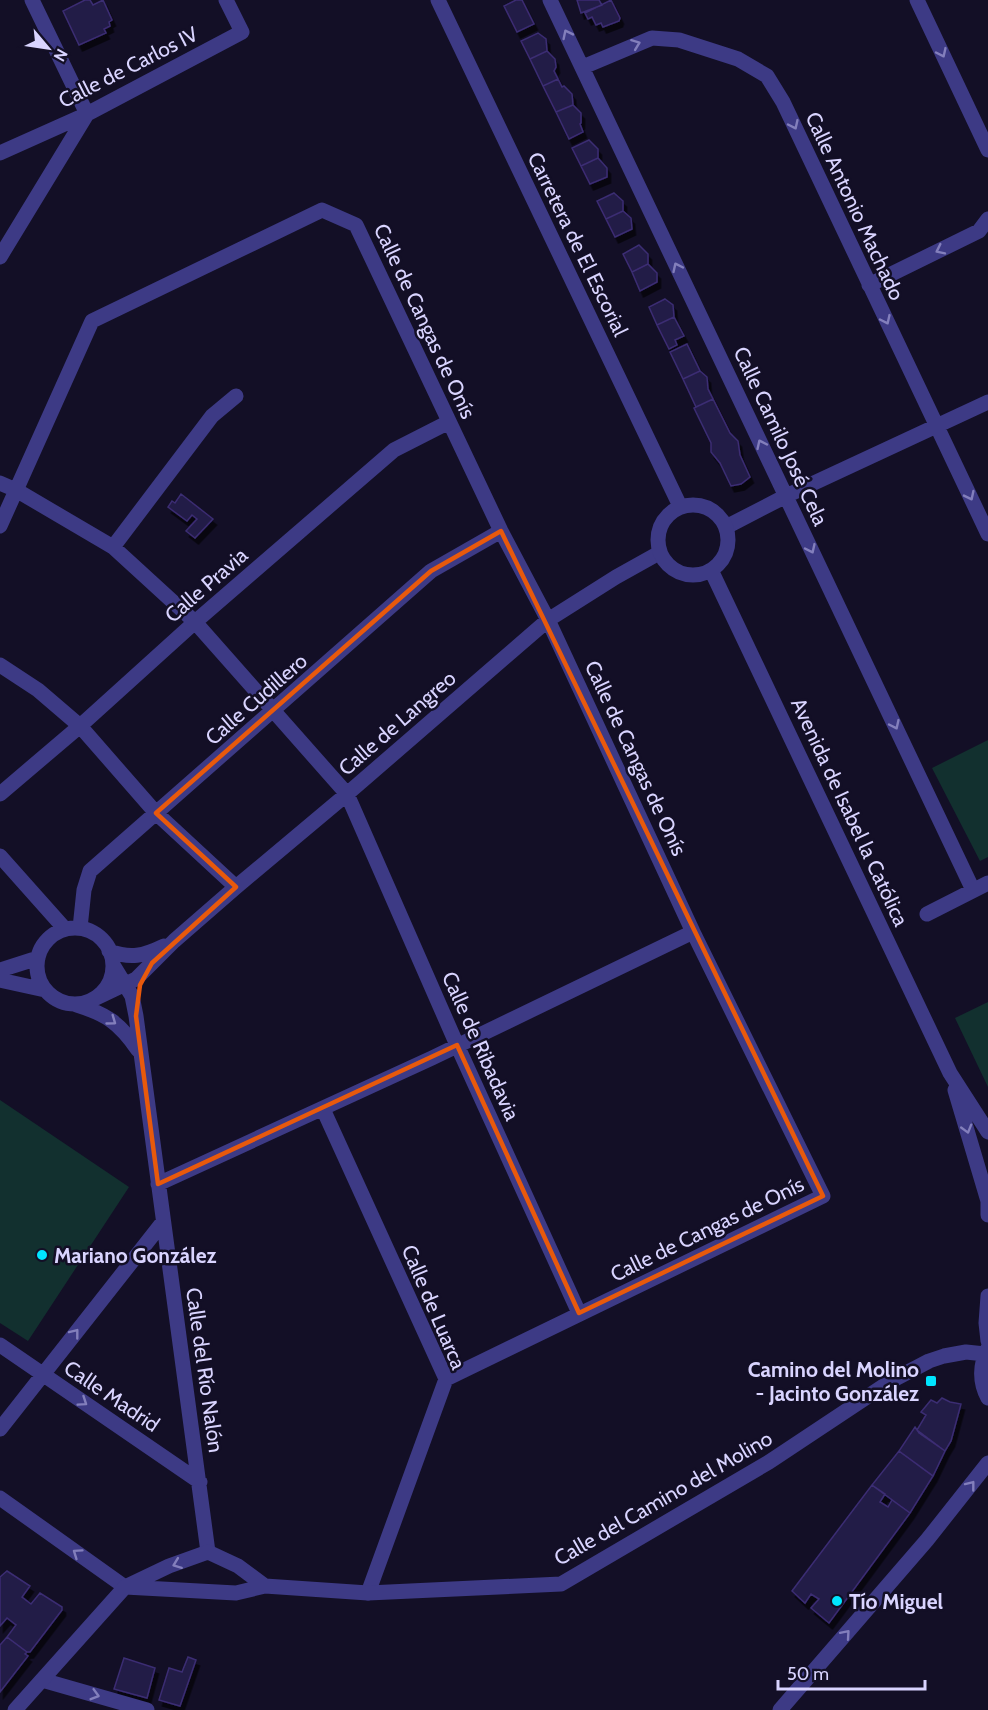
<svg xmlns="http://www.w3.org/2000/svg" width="988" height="1710" viewBox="0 0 988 1710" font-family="Cabin,sans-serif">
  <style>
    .green { fill: #12302f }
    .building { fill: #241b47; stroke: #3b2d73; stroke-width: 1.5; filter: url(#shadow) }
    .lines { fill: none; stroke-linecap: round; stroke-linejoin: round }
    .minor { stroke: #3d3a85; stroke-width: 15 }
    .tertiary { stroke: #3d3a85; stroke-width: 15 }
    .oneway { stroke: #837fbc }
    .marked { fill: none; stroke: #e8590c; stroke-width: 4.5; stroke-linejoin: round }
    .poi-dot { fill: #00e5ff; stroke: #130f26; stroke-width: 2 }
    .labels { text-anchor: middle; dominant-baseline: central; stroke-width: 5; stroke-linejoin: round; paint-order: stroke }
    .street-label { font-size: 21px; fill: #d9d4ff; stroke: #130f26 }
    .poi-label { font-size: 21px; font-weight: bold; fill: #d9d4ff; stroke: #130f26; text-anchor: start }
  </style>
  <defs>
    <filter id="shadow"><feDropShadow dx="3.5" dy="6" stdDeviation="0" flood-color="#0009"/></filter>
  </defs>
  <rect width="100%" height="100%" fill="#130f26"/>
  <path class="green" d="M988,740v117l-8,4 -48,-93z
    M988,1002v85l-33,-69z
    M0,1100l129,87 -101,154 -28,-18z"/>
  <path class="building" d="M85,0h5l3,5 10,-5 9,20 -3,2 1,4 -6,3 2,4 -27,12 -16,-34z
    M516,0h6l12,24 -17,8 -13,-26z
    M577,0h22l3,5 -21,8z
    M611,0l9,18 -1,3 -16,6 -2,-4 -5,2 -4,-8 -4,2 -3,-6z
    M538,33l8,6 1,12 -17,8 -9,-18z
    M547,51l8,8 1,8 -2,4 4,8 -15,7 -13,-27z
    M558,79l4,8 2,-1 8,8 1,11 -17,7 -13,-26z
    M573,105l8,8v10l-1,1 3,8 -14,7 -13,-27z
    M589,140l9,9v9l-17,8 -9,-18z
    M598,158l9,10v9l-17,7 -9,-18z
    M614,193l9,8v10l-17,8 -9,-18z
    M623,211l8,7 1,11 -17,8 -9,-18z
    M639,245l9,9v10l-16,8 -9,-18z
    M648,264l9,9v9l-17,9 -8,-19z
    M665,299l8,6 1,12 -17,8 -8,-18z
    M674,317l10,19 -9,4 2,5 -8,4 -12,-24z
    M687,344l13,27 -17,8 -13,-27z
    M700,371l7,6 1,12 5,10 -17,8 -13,-28z
    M713,399l17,34 8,8 2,14 10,22 -9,7 -10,2 -11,-23 -9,-11v-9l-17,-35z
    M181,494l32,25 -18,19 -9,-7 11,-12 -5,-4 -5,6 -19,-14 4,-6 3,2z
    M942,1398l8,4 11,2 -10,37 -6,10 -28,-21 9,-15 -5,-3 10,-12 6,3z
    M915,1427l4,6 26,18 -12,25 -34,-25z
    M899,1451l34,25 -23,37 -38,-28z
    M872,1485l13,9 -5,8 8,5 4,-7 18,13 -81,110 -18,-15 8,-9 -8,-5 -6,9 -13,-12z
    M7,1571l23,15 -8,11 9,7 9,-11 22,14v3l-32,42h-3l-20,-15 9,-12 -9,-7 -7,8v-49z
    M7,1637l20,15 -2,2 3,2 -28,36v-47z
    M188,1657l8,3 -16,46 -21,-6 10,-32 13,4z
    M124,1658l31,10 -8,30 -33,-9z"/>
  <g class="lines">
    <path class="minor" d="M550,0l423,890
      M917,0l71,150
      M583,67l69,-29 27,2 59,19 29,17 16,26 205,432
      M0,153l87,-39 155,-82 -16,-32
      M0,257l87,-143 -55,-114
      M869,285l110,-54 9,-12
      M0,483l16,7 97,57 82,75 152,172 110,251 122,268
      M0,526l92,-205 230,-111 34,15 145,306 47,89 145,312 130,264 -377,183
      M726,527l60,-31 202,-94
      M113,547l99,-131 24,-20
      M0,665l38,25 42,36 76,87 80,74
      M0,794l80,-68 115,-104 199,-172 55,-28
      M0,856l65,73
      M927,914l61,-31
      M80,928l4,-38 6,-19 341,-300 70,-40
      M37 966a38 38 0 1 1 76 0a38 38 0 1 1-76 0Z
      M109,951c22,8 34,5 55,-5
      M113,965l19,31 4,20 72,536
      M0,970l38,-12
      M0,980l45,10
      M94,999l42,-20 38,-38 62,-54 111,-93 201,-174 68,-43 43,-24
      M74,1004c32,10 45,18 64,46
      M323,1109l123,270 -78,214
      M158,1184l274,-126 261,-126
      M0,1345l200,137
      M0,1429l163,-207
      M0,1498l125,89
      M42,1680l105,30"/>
    <path class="tertiary" d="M438,0l242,506
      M658 540a35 35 0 1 1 70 0a35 35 0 1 1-70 0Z
      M711,570l239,503 38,59
      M955,1090l33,111v14
      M988,1296l-2,27 2,18
      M988,1348c-8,16 -9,34 0,50
      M125,1587l111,6 29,-7 103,7 193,-9 208,-122 122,-81 38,-20 15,-5 22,-4 19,2
      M15,1710l110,-123 44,-21 39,-14 30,14 27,20
      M780,1710l147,-170 61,-77"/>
  </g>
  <defs><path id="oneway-chevron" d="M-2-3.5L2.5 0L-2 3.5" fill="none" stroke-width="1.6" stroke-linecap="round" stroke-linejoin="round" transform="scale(1.5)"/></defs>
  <g class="oneway">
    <use href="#oneway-chevron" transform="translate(567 34) rotate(-116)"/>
    <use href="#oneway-chevron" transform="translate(636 44) rotate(-21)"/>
    <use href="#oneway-chevron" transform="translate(942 53) rotate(65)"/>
    <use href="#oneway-chevron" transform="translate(794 125) rotate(65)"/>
    <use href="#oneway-chevron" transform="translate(940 250) rotate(154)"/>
    <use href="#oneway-chevron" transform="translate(677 267) rotate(-115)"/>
    <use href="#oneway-chevron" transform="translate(886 320) rotate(65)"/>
    <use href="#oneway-chevron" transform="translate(761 444) rotate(-115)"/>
    <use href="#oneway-chevron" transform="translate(970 496) rotate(64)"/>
    <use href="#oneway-chevron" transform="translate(811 549) rotate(65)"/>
    <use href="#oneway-chevron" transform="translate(895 725) rotate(65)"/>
    <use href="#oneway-chevron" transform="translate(112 1021) rotate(36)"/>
    <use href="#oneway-chevron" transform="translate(967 1129) rotate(74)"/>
    <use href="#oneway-chevron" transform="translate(75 1333) rotate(-52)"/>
    <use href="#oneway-chevron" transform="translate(83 1402) rotate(34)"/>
    <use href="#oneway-chevron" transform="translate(971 1485) rotate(-52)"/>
    <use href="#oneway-chevron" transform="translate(77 1553) rotate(-145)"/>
    <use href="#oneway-chevron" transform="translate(177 1564) rotate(159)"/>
    <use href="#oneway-chevron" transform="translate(846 1634) rotate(-49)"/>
    <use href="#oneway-chevron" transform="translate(95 1695) rotate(16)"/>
  </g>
  <path class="marked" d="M501,531l322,665 -244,117 -122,-268 -299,139 -22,-168 4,-31 12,-22 84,-76 -80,-74 275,-242z"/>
  <g class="poi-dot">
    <circle cx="42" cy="1255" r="6"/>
    <rect x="925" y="1375" width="12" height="12" rx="3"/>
    <circle cx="837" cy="1601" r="6"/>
  </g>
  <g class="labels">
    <g class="street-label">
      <text transform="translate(128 67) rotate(-27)">Calle de Carlos IV</text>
      <text transform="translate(855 206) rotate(65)">Calle Antonio Machado</text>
      <text transform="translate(578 244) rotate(64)">Carretera de El Escorial</text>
      <text transform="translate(425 321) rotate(65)">Calle de Cangas de Onís</text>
      <text transform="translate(781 436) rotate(65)">Calle Camilo José Cela</text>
      <text transform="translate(206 585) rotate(-41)">Calle Pravia</text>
      <text transform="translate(256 699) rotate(-41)">Calle Cudillero</text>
      <text transform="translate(397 723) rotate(-41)">Calle de Langreo</text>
      <text transform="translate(636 758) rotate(65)">Calle de Cangas de Onís</text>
      <text transform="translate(850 812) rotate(65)">Avenida de Isabel la Católica</text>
      <text transform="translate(481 1046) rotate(66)">Calle de Ribadavia</text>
      <text transform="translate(707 1229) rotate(-26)">Calle de Cangas de Onís</text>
      <text transform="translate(434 1307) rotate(67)">Calle de Luarca</text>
      <text transform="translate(205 1370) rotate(82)">Calle del Río Nalón</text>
      <text transform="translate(112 1396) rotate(34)">Calle Madrid</text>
      <text transform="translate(663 1498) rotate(-30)">Calle del Camino del Molino</text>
    </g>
    <g class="poi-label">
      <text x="54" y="1255">Mariano González</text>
      <text x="919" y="1369" text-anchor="end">Camino del Molino<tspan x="919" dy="24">- Jacinto González</tspan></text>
      <text x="849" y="1601">Tío Miguel</text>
    </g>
  </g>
  <g transform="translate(48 48) rotate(119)" stroke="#130f26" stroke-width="4.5" paint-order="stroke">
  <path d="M0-4.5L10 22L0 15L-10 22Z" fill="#d9d4ff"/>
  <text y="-9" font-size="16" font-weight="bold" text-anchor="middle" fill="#d9d4ff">N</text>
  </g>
  <path d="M778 1680v9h147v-9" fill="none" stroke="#d9d4ff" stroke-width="3"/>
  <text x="787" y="1680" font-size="18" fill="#d9d4ff" stroke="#130f26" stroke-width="4.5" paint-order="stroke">50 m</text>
</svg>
